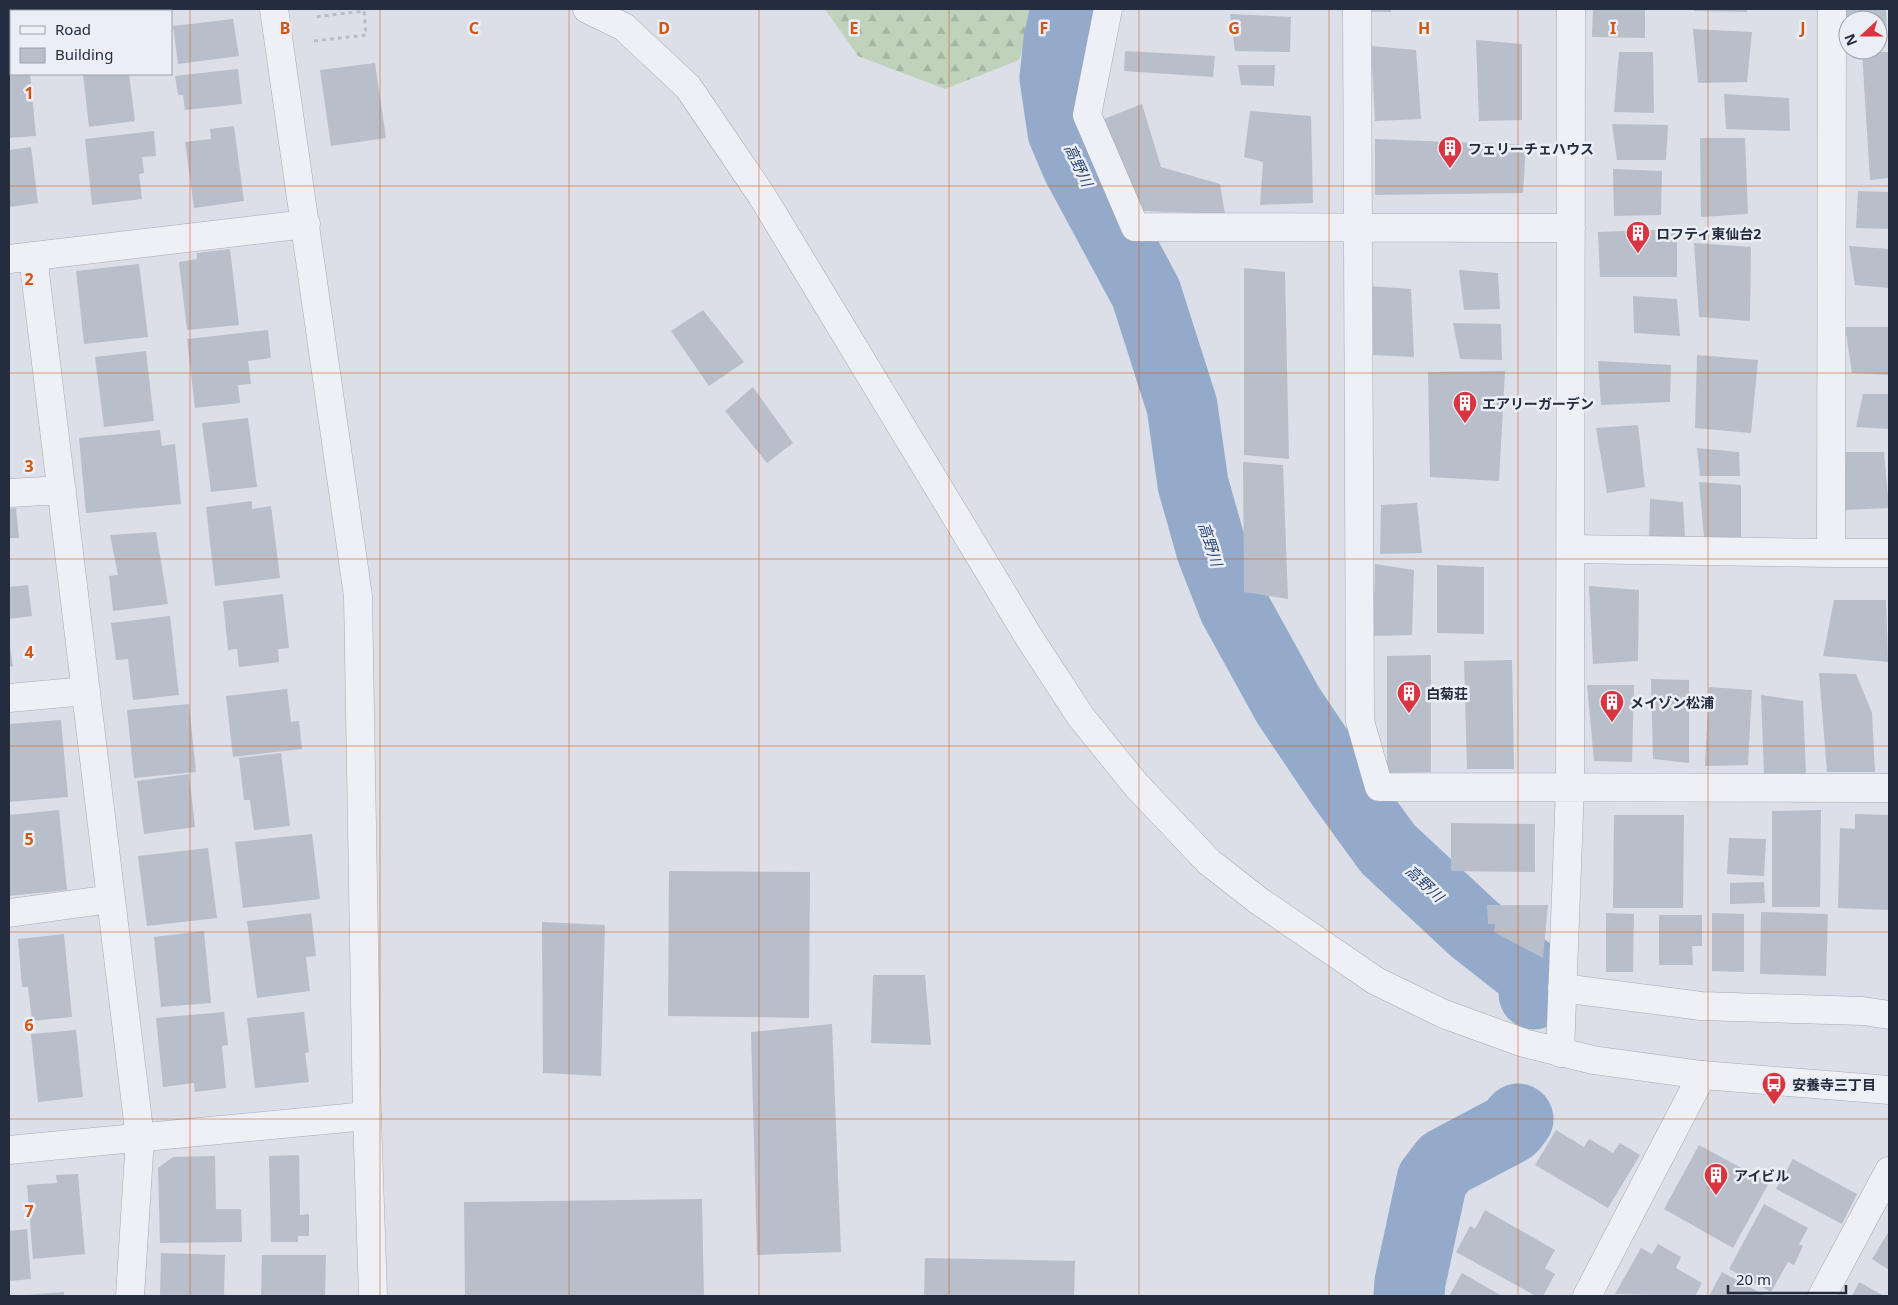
<svg xmlns="http://www.w3.org/2000/svg" width="1898" height="1305" viewBox="0 0 1898 1305" font-family="'Noto Sans','Noto Sans JP',sans-serif">
  <style>
    .forest { fill: url(#forest-firs) }
    .lines { fill: none; stroke-linecap: round; stroke-linejoin: round }
    .river { stroke: #93aacb; stroke-width: 71 }
    .building { fill: #b8beca }
    .minor-casing { stroke: #a5a9b5; stroke-width: 29 }
    .tertiary-casing { stroke: #a5a9b5; stroke-width: 29 }
    .path { stroke: #babdc6; stroke-width: 3; stroke-dasharray: 4 4; stroke-linecap: butt }
    .minor { stroke: #eff0f5; stroke-width: 28 }
    .tertiary { stroke: #eff0f5; stroke-width: 28 }
    .grid { fill: none; stroke: #d45411; stroke-width: 1; stroke-opacity: 0.55 }
    .labels { text-anchor: middle; dominant-baseline: central; stroke-width: 5; stroke-linejoin: round; paint-order: stroke }
    .poi-label { font-size: 14px; font-weight: bold; fill: #242c3f; stroke: #ebeef5; text-anchor: start }
    .water-label { font-size: 15px; font-style: italic; fill: #2b4775; stroke: #ebeef5 }
    .grid-label { font-size: 16px; text-anchor: middle; font-weight: bold; fill: #d45411; stroke: #ebeef5; stroke-width: 5; stroke-linejoin: round; paint-order: stroke }
  </style>
  <defs>
    <pattern id="forest-firs" width="22" height="20" patternUnits="userSpaceOnUse" patternTransform="scale(1.25)"><rect width="22" height="20" fill="#c0d2bc"/><path d="M5 1l3.5 6h-7zM16 11l3.5 6h-7z" fill="#a5b4a3"/></pattern>
  </defs>
  <rect width="100%" height="100%" fill="#dcdfe7"/>
  <path class="forest" d="M825,9h211l-17,51 -74,29 -87,-33z"/>
  <g class="lines">
    <path class="river" d="M1066,9l-7,31 -4,38 8,54 14,33 69,128 36,113 11,78 19,67 22,56 54,98 55,82 45,62 86,80 60,47v18
      M1409,1296l1,-14 22,-102 13,-17 66,-35 7,-9"/>
  </g>
  <path class="building" d="M1367,9h24v3h-24z
    M1593,9h52v29l-53,-1z
    M1694,9h53v3l-53,-1z
    M1845,9h41l1,26 -9,1v-16h-30v18h-4z
    M1230,14l61,3 -1,35 -55,-1z
    M233,19l6,37 -61,8 -5,-38z
    M1693,29l59,3 -5,50 -49,1z
    M1476,40l46,4v76l-43,1z
    M1371,46l45,4 5,69 -46,2z
    M1125,51l90,5 -2,21 -89,-6z
    M1619,52h34l1,61 -40,-1z
    M1862,52h27v126l-19,2z
    M375,63l11,75 -55,8 -11,-76z
    M1238,65h37l-1,21 -33,-1z
    M238,69l4,35 -57,6 -2,-15h-5l-3,-19z
    M9,70h2v4h19l6,62 -27,2z
    M83,74h46l6,47 -46,6z
    M1724,94l65,4 1,33 -64,-2z
    M1142,104l19,63 59,17 5,30 -82,-3 -18,-34 -21,-58z
    M1250,111l61,5 2,87 -53,2 3,-43 -19,-5z
    M1612,124l56,1 -2,35h-49z
    M234,126l10,75 -50,7 -9,-66 26,-3 -1,-10z
    M154,131l2,25 -14,1 2,16 -5,1 3,25 -50,6 -7,-66z
    M1700,138h45l3,76 -47,3z
    M1375,139l151,6 -3,48 -148,2z
    M31,147l7,56 -29,4v-57z
    M1613,169l49,2 -1,44 -47,1z
    M1858,191l31,1v37l-33,-1z
    M1677,229v48h-77l-2,-45z
    M1694,243l57,4 -1,74 -51,-4z
    M1849,246l40,3v39l-34,-3z
    M230,249l9,76 -52,5 -8,-68 18,-3v-6z
    M139,264l9,73 -64,7 -8,-73z
    M1244,268l41,4 4,187 -45,-4z
    M1459,270l39,3 2,36 -36,1z
    M1369,286l42,3 3,68 -41,-2z
    M1633,296l44,3 3,37 -46,-3z
    M703,310l41,52 -35,24 -38,-55z
    M1453,323l48,1 1,36 -42,-1z
    M1845,327h44v48l-37,-2z
    M268,330l3,28 -23,3 3,23 -13,1 2,18 -45,5 -8,-69z
    M146,351l8,70 -50,6 -9,-70z
    M1697,355l61,5 -7,73 -56,-5z
    M1598,361l73,4 -1,37 -69,3z
    M1505,371l-6,110 -69,-4 -2,-105z
    M753,387l40,56 -26,20 -42,-52z
    M1863,394h26v35l-33,-2z
    M248,418l9,69 -46,5 -9,-69z
    M1638,425l7,62 -38,6 -11,-65z
    M160,430l2,16 13,-2 6,60 -95,9 -7,-75z
    M1697,448l42,4 1,24h-40z
    M1843,452h41l5,56 -44,2z
    M1243,462l40,3 5,134 -44,-7z
    M1699,482l42,3v55l-37,-3z
    M1650,499l33,3 2,35 -36,1z
    M252,501v8l19,-3 9,72 -65,8 -9,-79z
    M1417,503l5,50 -42,1 1,-49z
    M16,508l3,30h-10v-29z
    M156,532l12,72 -55,7 -4,-35 9,-1 -8,-40z
    M1375,564l39,6 -2,65 -39,1z
    M1437,565l47,2v67l-47,-1z
    M28,585l4,31 -23,3v-32z
    M1589,586l50,4 -1,71 -45,3z
    M283,594l6,54 -11,1 1,13 -40,5 -2,-18 -9,1 -5,-49z
    M1834,600h52l2,62 -65,-6z
    M170,616l9,79 -46,5 -5,-41 -12,1 -5,-37z
    M9,640l4,26 -4,1z
    M1431,655v117l-44,1v-117z
    M1512,660l2,109h-47l-3,-108z
    M1819,673l37,1 16,39 3,59h-48z
    M1651,679l38,1v83l-36,-4z
    M1587,685h47l-2,77 -38,-1z
    M1709,687l43,3 -4,75 -43,1z
    M287,689l4,33 8,-1 3,28 -69,8 -7,-61z
    M1761,695l42,6 3,73h-42z
    M189,704l7,68 -62,6 -7,-68z
    M61,720l7,77 -59,5v-78z
    M281,753l9,73 -36,4 -4,-30h-6l-5,-42z
    M189,774l6,53 -51,7 -7,-53z
    M59,810l8,80 -58,6v-81z
    M1821,810l-1,97h-48v-96z
    M1855,814l34,1v95l-51,-2 2,-80 15,1z
    M1614,815h70l-1,93h-70z
    M1451,823l84,1v48l-84,-1z
    M312,834l8,65 -77,9 -8,-66z
    M1729,838l37,1 -2,37 -37,-2z
    M208,848l9,70 -70,8 -9,-70z
    M669,871l141,1 -1,146 -141,-2z
    M1764,882l1,21 -35,1v-21z
    M1487,905h61l-5,53 -49,-26 1,-8h-7z
    M1761,912l67,2 -2,62 -66,-2z
    M311,913l5,43 -10,1 4,34 -53,7 -10,-77z
    M1606,913l28,1 -1,58h-27z
    M1712,913l32,1v58l-32,-1z
    M1659,915h43v31h-10l1,19h-34z
    M542,922l63,3 -4,151 -58,-3z
    M204,931l7,72 -50,4 -7,-70z
    M64,934l8,83 -40,4 -4,-34h-6l-4,-48z
    M873,975h52l6,70 -60,-2z
    M224,1012l4,33 -6,1 4,42 -31,4 -1,-9 -31,4 -7,-69z
    M304,1012l5,40 -4,1 4,29 -54,6 -8,-70z
    M832,1024l9,228 -84,3 -6,-223z
    M76,1030l7,67 -45,5 -7,-68z
    M1556,1130l28,17 5,-8 24,14 7,-10 20,12 -32,53 -73,-43z
    M1699,1145l70,38 -36,65 -69,-39z
    M299,1155l1,60 9,-1v22h-11v6h-27l-2,-86z
    M215,1156l1,53h25l1,33 -82,1 -2,-75 15,-11z
    M1793,1159l64,35 -15,30 -66,-35z
    M78,1174l7,80 -52,5 -6,-74 30,-2 -1,-8z
    M702,1199l2,97h-239l-1,-94z
    M1764,1204l44,24 -9,16 4,2 -9,19 -6,-3 -17,30 -42,-23z
    M1485,1210l70,40 -10,18 10,6 -12,22h-7l-80,-44 14,-26 5,3z
    M27,1229l4,50 -22,2v-50z
    M1889,1231v39l-17,-11z
    M1658,1244l23,13 -5,11 26,15 -7,13 -80,-2 26,-46 11,6z
    M161,1253l64,2 -1,41h-64z
    M262,1255h64l-1,41h-64z
    M925,1258l150,3 -1,35h-150z
    M1722,1272l44,24h-57z
    M1462,1273l40,23h-53z
    M1859,1282l25,14h-32z
    M64,1292v4h-37v-1z"/>
  <g class="lines">
    <defs>
      <path id="minor" d="M274,9l84,587 9,520 6,180
        M1108,9l-21,106 48,112 436,1
        M1357,9l3,712 19,66 510,1
        M1832,9l-1,544h58
        M33,256l107,882 -10,158
        M9,259l297,-35
        M9,493l53,-3
        M1571,549l260,4
        M9,698l77,-7
        M9,913l102,-14
        M1562,988l139,18 162,5 26,4
        M1560,1053l10,-266 1,-778
        M1587,1296l115,-221
        M1822,1296l67,-125"/>
      <path id="tertiary" d="M587,9l37,18 64,60 74,109 268,443 51,78 55,68 73,77 50,39 117,80 68,33 80,29 69,17 109,15 187,15
        M9,1150l358,-34"/>
    </defs>
    <use href="#minor" class="minor-casing"/>
    <use href="#tertiary" class="tertiary-casing"/>
    <path class="path" d="M314,41l52,-6 -2,-24 -50,6"/>
    <use href="#minor" class="minor"/>
    <use href="#tertiary" class="tertiary"/>
  </g>
  <path class="grid" d="M190,9v1287M380,9v1287M569,9v1287M759,9v1287M949,9v1287M1139,9v1287M1329,9v1287M1518,9v1287M1708,9v1287M9,186h1880M9,373h1880M9,559h1880M9,746h1880M9,932h1880M9,1119h1880"/>
  <defs>
    <symbol id="building-pin" viewBox="-11 -11 22 30"><path d="M0 17L-7.5 6A9.5 9.5 0 1 1 7.5 6Z" fill="#d93440" stroke="#ebeef5"/><path d="M-4-6H4V6H1V3H-1V6H-4ZM-2.5-4.3h1.7v1.8h-1.7ZM.8-4.3h1.7v1.8H.8ZM-2.5-1h1.7V.8h-1.7ZM.8-1h1.7V.8H.8Z" fill="#fff"/></symbol>
    <symbol id="bus-pin" viewBox="-11 -11 22 30"><path d="M0 17L-7.5 6A9.5 9.5 0 1 1 7.5 6Z" fill="#d93440" stroke="#ebeef5"/><path d="M-5-6H5V4H4V6H2V4H-2V6H-4V4H-5ZM-3.5-4V0h7V-4ZM-3.5 1.2v1.5H-2V1.2ZM2 1.2v1.5H3.5V1.2Z" fill="#fff"/></symbol>
  </defs>
  <g fill-rule="evenodd">
    <use href="#building-pin" x="1436" y="134" width="28" height="38"/>
    <use href="#building-pin" x="1624" y="219" width="28" height="38"/>
    <use href="#building-pin" x="1451" y="389" width="28" height="38"/>
    <use href="#building-pin" x="1395" y="679" width="28" height="38"/>
    <use href="#building-pin" x="1598" y="688" width="28" height="38"/>
    <use href="#bus-pin" x="1760" y="1070" width="28" height="38"/>
    <use href="#building-pin" x="1702" y="1161" width="28" height="38"/>
  </g>
  <g class="labels">
    <g class="poi-label">
      <text x="1468" y="148">フェリーチェハウス</text>
      <text x="1656" y="233">ロフティ東仙台2</text>
      <text x="1482" y="403">エアリーガーデン</text>
      <text x="1426" y="693">白菊荘</text>
      <text x="1630" y="702">メイゾン松浦</text>
      <text x="1792" y="1084">安養寺三丁目</text>
      <text x="1734" y="1175">アイビル</text>
    </g>
    <g class="water-label">
      <text transform="translate(1079 165) rotate(65)">高野川</text>
      <text transform="translate(1211 544) rotate(72)">高野川</text>
      <text transform="translate(1425 883) rotate(43)">高野川</text>
    </g>
  </g>
  <g class="grid-label">
    <text x="285" y="34">B</text>
    <text x="474" y="34">C</text>
    <text x="664" y="34">D</text>
    <text x="854" y="34">E</text>
    <text x="1044" y="34">F</text>
    <text x="1234" y="34">G</text>
    <text x="1424" y="34">H</text>
    <text x="1613" y="34">I</text>
    <text x="1803" y="34">J</text>
    <text x="29" y="99">1</text>
    <text x="29" y="285">2</text>
    <text x="29" y="472">3</text>
    <text x="29" y="658">4</text>
    <text x="29" y="845">5</text>
    <text x="29" y="1031">6</text>
    <text x="29" y="1217">7</text>
  </g>
  <rect width="1898" height="1305" fill="none" stroke="#242c3f" stroke-width="20"/>
  <rect x="10" y="10" width="162" height="65" fill="#ebeef5" stroke="#9ba0ac"/>
  <rect x="20" y="26" width="25" height="8" fill="#eff0f5" stroke="#9ba0ac"/>
  <text x="55" y="35" font-size="15" fill="#242c3f">Road</text>
  <rect x="20" y="48" width="25" height="15" fill="#b8beca" stroke="#9ba0ac"/>
  <text x="55" y="60" font-size="15" fill="#242c3f">Building</text>
  <g transform="translate(1863 35) rotate(249)"><circle r="24" fill="#ebeef5" stroke="#9ba0ac"/>
  <path d="M0-4L9 19L0 12L-9 19Z" fill="#d93440"/>
  <text y="-8" font-size="14" font-weight="bold" text-anchor="middle" fill="#242c3f">N</text>
  </g>
  <path d="M1728 1285v8h118v-8" fill="none" stroke="#242c3f" stroke-width="2.5"/>
  <text x="1736" y="1285" font-size="15" fill="#242c3f" stroke="#ebeef5" stroke-width="4" paint-order="stroke">20 m</text>
</svg>
